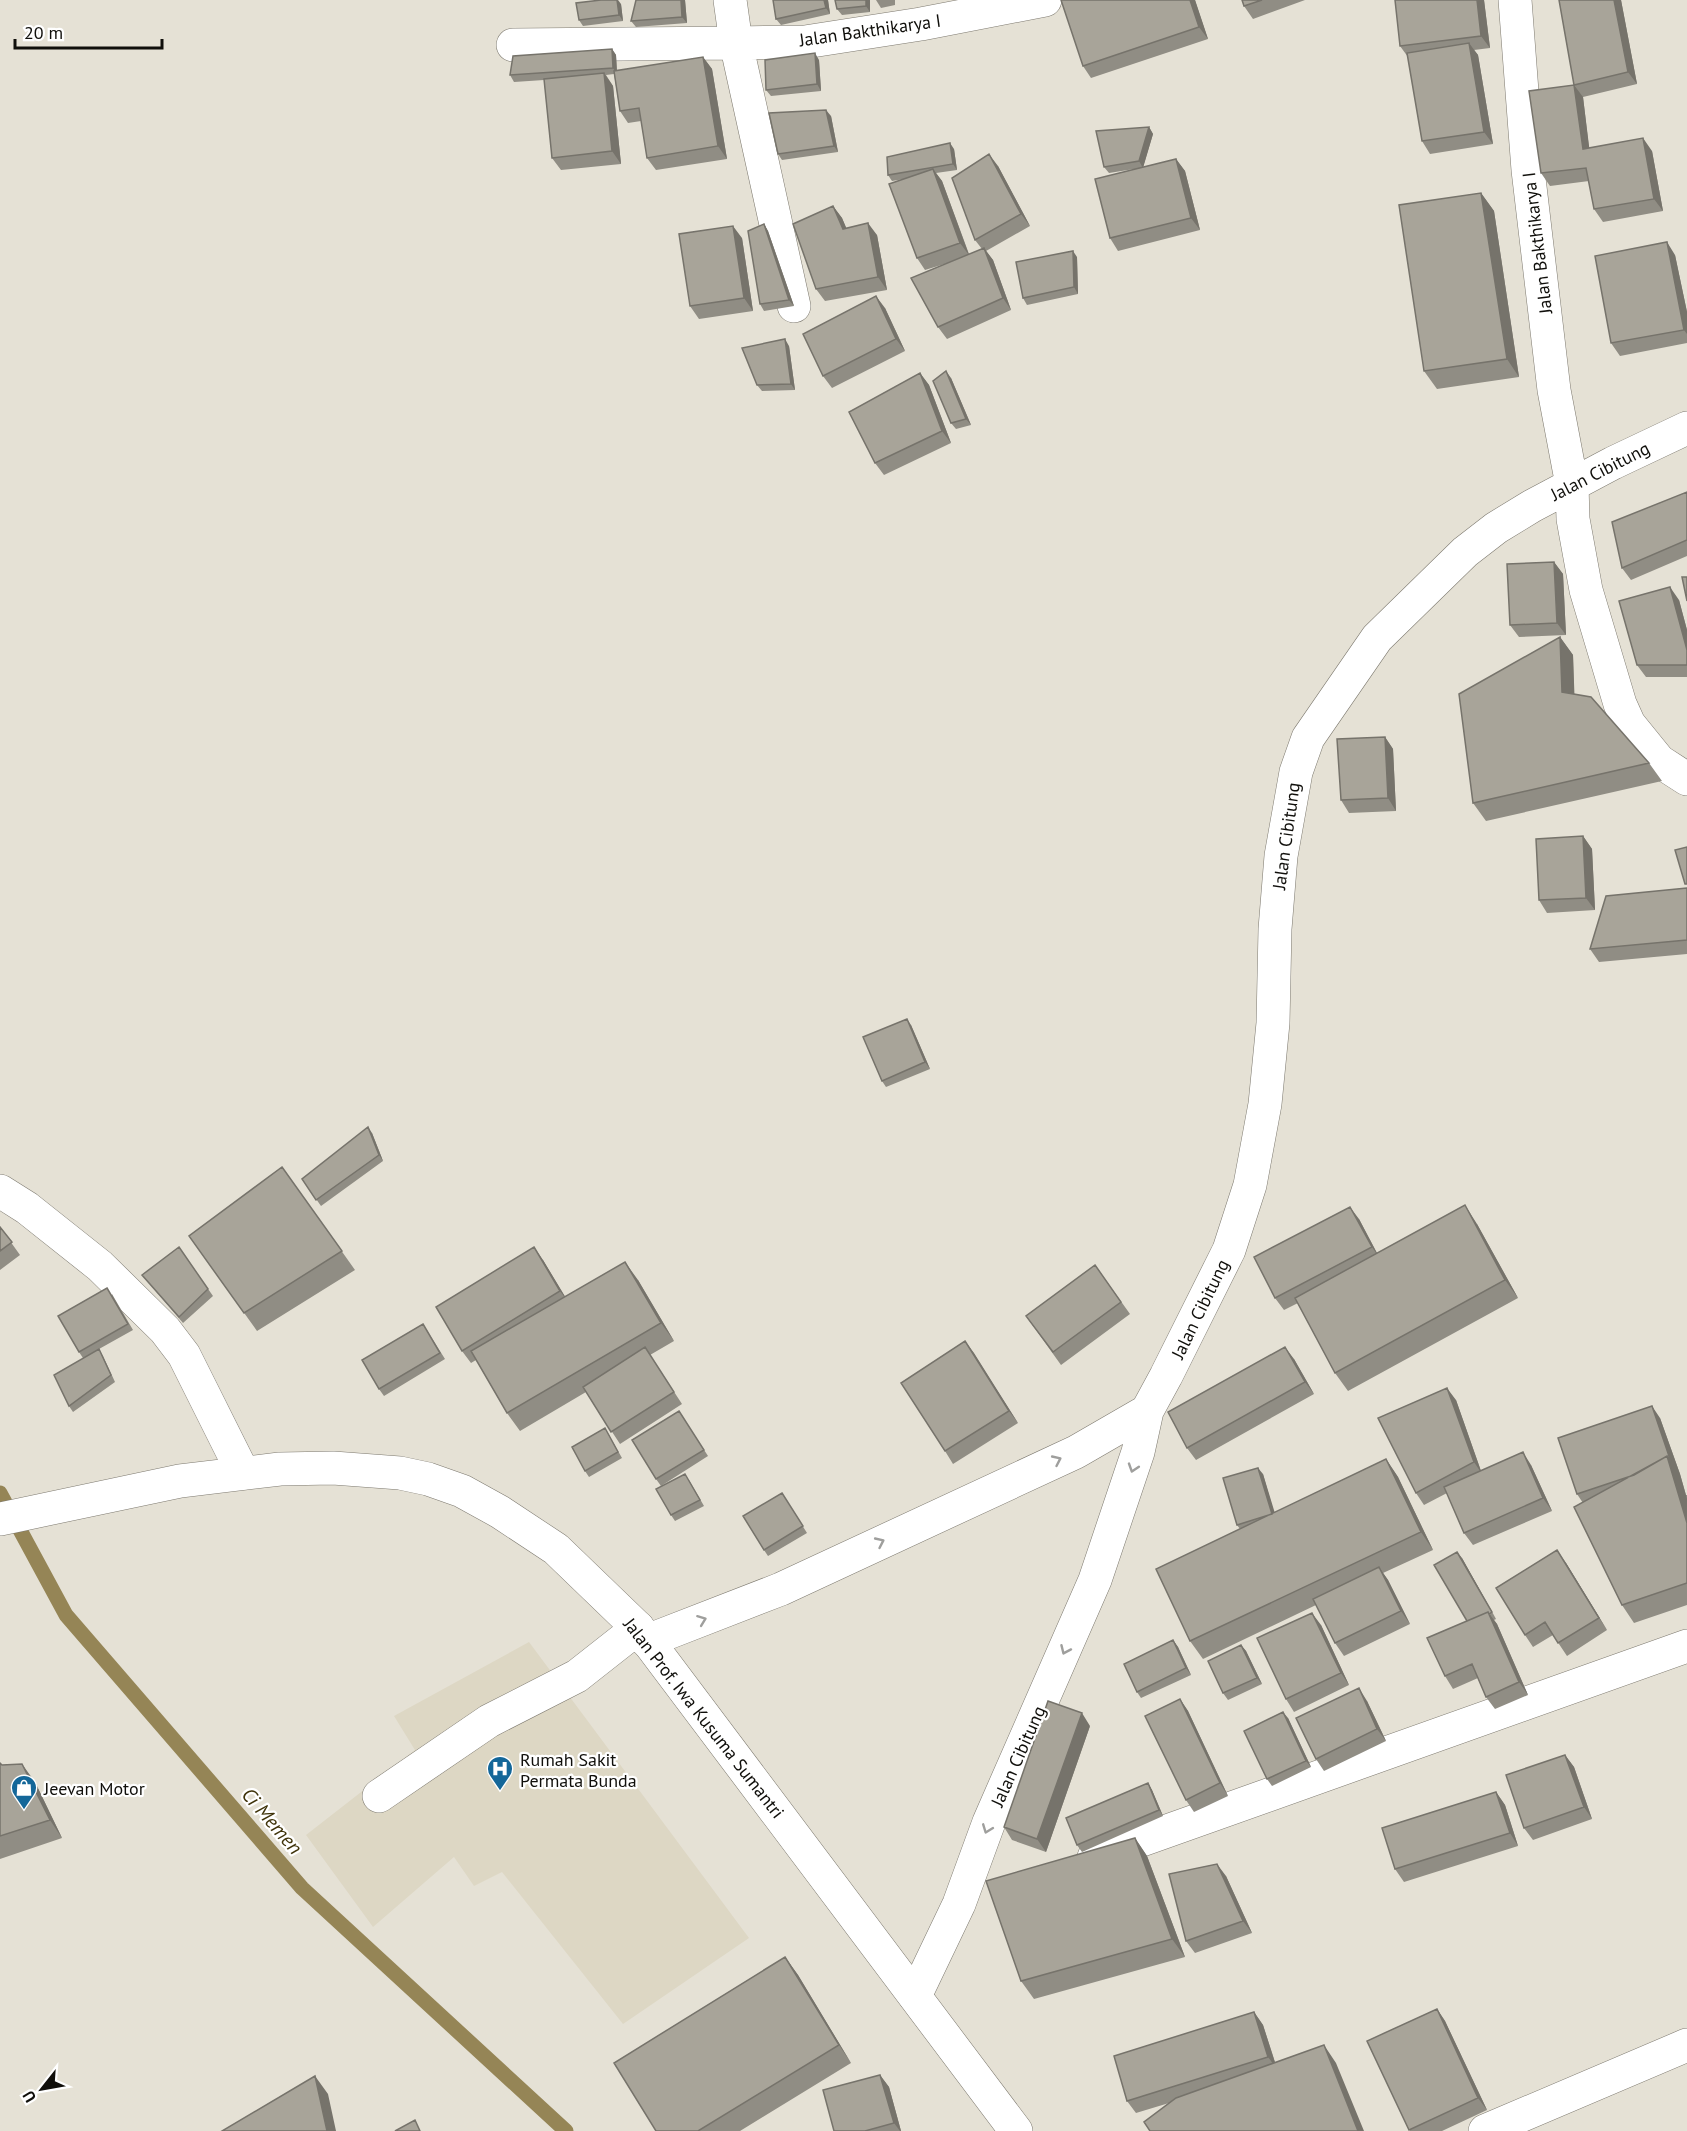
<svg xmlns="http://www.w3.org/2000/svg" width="1687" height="2131" viewBox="0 0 1687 2131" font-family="'PT Sans',sans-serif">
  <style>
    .built { fill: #ddd7c4 }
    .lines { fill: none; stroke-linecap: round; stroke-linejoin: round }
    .stream { stroke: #958556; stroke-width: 15 }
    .minor-casing { stroke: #7d796f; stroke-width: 34 }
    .secondary-casing { stroke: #7d796f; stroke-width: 34 }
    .minor { stroke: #fff; stroke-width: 33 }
    .secondary { stroke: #fff; stroke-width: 33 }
    .wall { fill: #908d84 }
    .shaded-wall { fill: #76736b }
    .building { fill: #a8a499; stroke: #76736b; stroke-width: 1.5 }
    .oneway { stroke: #9f9f9d }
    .labels { text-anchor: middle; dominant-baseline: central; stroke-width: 4.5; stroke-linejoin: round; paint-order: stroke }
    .street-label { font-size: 18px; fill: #100f0b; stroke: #fff }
    .poi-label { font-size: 18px; fill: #100f0b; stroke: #fff; text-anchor: start }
    .water-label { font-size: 20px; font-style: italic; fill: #3f330a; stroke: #fff }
  </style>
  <rect width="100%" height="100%" fill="#e5e1d5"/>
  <path class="built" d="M529,1642l220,296 -126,86 -121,-152 -28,14 -20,-29 -81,70 -67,-92 109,-85 -21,-34z"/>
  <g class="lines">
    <path class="stream" d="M0,1493l66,122 236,273 264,243"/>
    <defs>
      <path id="minor" d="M730,0l6,43 69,-1 116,-18 124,-24
        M1515,0l13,170 26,220 18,95 1,34 13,71 34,114 9,20 30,37 28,18
        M513,45l223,-2 58,263
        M0,1191l27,17 73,58 65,64 19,25 59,118
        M647,1641l134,-52 295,-137 71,-41
        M379,1796l110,-75 88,-45 61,-48
        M1094,1857l593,-211
        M915,1996l44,-92 30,-82 106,-242 43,-128 9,-41 19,-35 63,-126 21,-65 15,-81 8,-81 2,-94 6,-73 15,-84 12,-34 69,-100 88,-86 31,-24 36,-22 81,-43 74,-35
        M1485,2131l202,-86"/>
      <path id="secondary" d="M0,1519l180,-38 100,-12 53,-1 67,5 28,6 34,12 38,21 56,37 82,79 378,503"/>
    </defs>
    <use href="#minor" class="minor-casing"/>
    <use href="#secondary" class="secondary-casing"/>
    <use href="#minor" class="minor"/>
    <use href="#secondary" class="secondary"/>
  </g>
  <path class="wall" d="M685,0l2,23 -51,4 -5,-6z
    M773,0h55l2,14 -49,11 -5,-6z
    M870,0v12l-28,3 -5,-6z
    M876,0h19v5l-14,3z
    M1062,0h133l13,39 -117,39 -8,-12z
    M1242,0h63l-52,19 -9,-13z
    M1484,0l6,48 -16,2 4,5 15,89 -63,10 -8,-13 -14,-84 -8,-11z
    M1559,0h62l16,84 -54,13 6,51 63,3 11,60 -60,11 -9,-13 -5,-28 -39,5 -9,-13 33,-88z
    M621,4l2,17 -40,5 -4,-6z
    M612,49l4,6 1,16 86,-14 9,12 15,90 -71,11 -9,-12 -6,-37 -13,2 -8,-12 -6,-37 -8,1 7,11 8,78 -60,6 -9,-12 -8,-78 -30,2 -4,-7z
    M819,60l2,31 -50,5 -5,-6z
    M831,116l7,36 -56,8 -4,-6z
    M1149,127l4,7 -10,33 33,-8 9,12 15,59 -82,21 -8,-13 24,-69 -25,4 -5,-6z
    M954,149l3,21 -21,3 6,8 27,73 13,-5 -7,-9 23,-74 32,60 -44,25 7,9 18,50 -64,29 -9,-12 13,-65 -26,8 -8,-12 -13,-79 -12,2 -4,-6z
    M1481,193l13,18 25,166 -82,12 -13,-18z
    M833,206l9,12 4,10 31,7 10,55 -62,11 -9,-12z
    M764,224l4,7 26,75 -30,5 -4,-7z
    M742,238l11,73 -54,8 -9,-13z
    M1675,255l12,57v31l-67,13 -9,-13z
    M1077,257l1,37 -51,11 -4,-7z
    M885,308l20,43 -73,37 -9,-12z
    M789,346l6,44 -33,1 -5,-6z
    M920,373l9,12 22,58 -67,32 -9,-12z
    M951,378l20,47 -15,4 -5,-6z
    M1687,492v64l-56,24 -9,-12z
    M1554,562l9,12 3,61 -47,2 -9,-12z
    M1679,600l8,30v47h-41l-9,-12z
    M1560,637l13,18 1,39 75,69 13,18 -176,40 -13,-18z
    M1385,737l8,12 3,62 -47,2 -8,-13z
    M1583,836l9,13 3,61 -48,3 -8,-13z
    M1687,888v66l-88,8 -9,-13z
    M911,1025l19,44 -44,18 -4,-6z
    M372,1133l11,28 -62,45 -19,-27z
    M282,1167l73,103 -98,61 -68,-95z
    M1359,1219l18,34 100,-29 41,74 -170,93 -13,-18 -37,-70 -14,7 -9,-12z
    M0,1227l20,28 -20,15z
    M179,1247l34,49 -30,27 -41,-48z
    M543,1260l22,37 73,-17 36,61 -24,14 32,49 -62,40 -34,-52 -66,39 -13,-18 -31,-53 -5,3 -9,-12z
    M1095,1265l35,49 -69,51 -35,-49z
    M112,1294l21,36 -34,19 4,7 12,26 -42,30 -4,-6 14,-48 -4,-6z
    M423,1324l22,35 -61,37 -5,-7z
    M965,1341l53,82 -65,41 -8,-13z
    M1294,1359l20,35 -118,66 -9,-12z
    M1456,1400l25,71 50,-6 21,46 -79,34 -9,-12 -17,-40 -23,12 -8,-12z
    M679,1411l29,45 -47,30 -5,-7z
    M1660,1418l20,56 6,21h1v110l-53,18 -12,-18 -39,-102 -6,-9z
    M605,1428l17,30 -33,19 -4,-6z
    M1386,1459l12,18 35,73 -50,23 5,7 22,44 -66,32 -9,-13 -19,-38 -113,54 -13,-18 50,-112 -3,-4 26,-51 11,39z
    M689,1480l15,26 -29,15 -4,-6z
    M782,1493l25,40 -39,23 -4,-6z
    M1462,1558l34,61 -2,1 3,4 31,71 -33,14 -9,-12 -8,-19 -25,11 -8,-13 22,-55z
    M1566,1563l41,67 -40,26 -14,-21 -20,12 -8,-12z
    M1321,1625l28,60 -55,27 -8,-13z
    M1173,1640l5,7 13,28 -50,23 -4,-6z
    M1241,1645l5,6 16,33 -34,16 -5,-7z
    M1180,1699l8,12 40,85 -34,16 -8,-12z
    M1367,1701l19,40 -62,30 -8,-12z
    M1288,1718l23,49 -39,19 -5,-7z
    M1090,1726l-44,126 -34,-12 -8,-13z
    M1565,1755l9,12 18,52 -59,21 -9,-12z
    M0,1763l2,2 33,17 27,56 -62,21z
    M1148,1783l4,7 11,26 -81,36 -5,-7z
    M1496,1792l9,13 13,41 -114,36 -9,-13z
    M1135,1838l12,18 38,101 -151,42 -13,-18z
    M1226,1876l26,57 -57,20 -9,-12z
    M785,1957l13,18 53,88 -111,68h-84z
    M1437,2009l8,12 42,89 -45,21h-32l-43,-90z
    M1254,2012l9,13 12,37 61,1 -167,40 -33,10 -9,-12z
    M880,2075l9,12 12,44h-67z"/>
  <path class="shaded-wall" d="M617,0h1l3,4 2,17 -4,-6z
    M681,0h4l2,23 -5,-6z
    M824,0h4l2,14 -4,-6z
    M866,0h4v12l-4,-6z
    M1190,0h5l13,39 -9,-12z
    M1477,0h7l6,48 -9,-12z
    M1614,0h7l16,84 -9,-12z
    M1469,43l9,12 15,89 -9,-12z
    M612,49l4,6 1,19 -4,-6z
    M815,53l4,7 2,31 -4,-7z
    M703,57l9,12 15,90 -9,-13z
    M604,73l9,13 8,78 -9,-13z
    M1574,85l9,12 8,65 -8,-13z
    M826,110l5,6 7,36 -4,-6z
    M1149,127l4,7 -10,34 -4,-7z
    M1643,138l9,13 11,60 -9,-12z
    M950,143l4,6 3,21 -4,-6z
    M989,154l9,12 32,60 -9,-12z
    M1176,159l9,12 15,59 -9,-12z
    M933,169l9,12 27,74 -9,-12z
    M1481,193l13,18 25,166 -12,-18z
    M833,206l9,12 10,23 -9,-12z
    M868,223l9,12 10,55 -9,-13z
    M764,224l4,7 26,75 -5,-6z
    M733,226l9,12 11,73 -9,-13z
    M1667,242l8,13 12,57v22l-3,-4z
    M984,248l9,12 18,50 -8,-12z
    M1073,251l4,6 1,37 -4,-7z
    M876,296l9,12 20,43 -9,-12z
    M785,339l4,7 6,44 -4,-6z
    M946,371l5,7 20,47 -5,-6z
    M920,373l9,12 22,58 -9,-12z
    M1554,562l9,12 3,61 -9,-12z
    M1670,587l9,13 8,30v20z
    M1560,637l13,18 2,55 -13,-18z
    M1385,737l8,12 3,62 -8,-13z
    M1583,836l9,13 3,61 -9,-12z
    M907,1019l4,6 19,44 -5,-7z
    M368,1127l4,6 11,28 -4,-6z
    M1465,1205l12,19 41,74 -13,-18z
    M1350,1207l9,12 21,40 -8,-12z
    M534,1247l9,13 26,43 -9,-12z
    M625,1262l13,18 36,61 -13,-18z
    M965,1341l9,12 44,70 -9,-12z
    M1285,1347l9,12 20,35 -9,-12z
    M1447,1388l9,12 26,74 -8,-12z
    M1652,1406l8,12 20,56 7,25v24z
    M1523,1452l8,13 21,46 -9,-13z
    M1386,1459l12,18 35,73 -12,-18z
    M1258,1468l5,6 14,46 -5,-6z
    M1557,1550l9,13 41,67 -8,-12z
    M1457,1552l5,6 34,61 -4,-7z
    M1379,1567l9,13 22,44 -9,-13z
    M1488,1612l9,12 31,71 -9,-13z
    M1312,1613l9,12 28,60 -8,-12z
    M1173,1640l5,7 13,28 -5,-7z
    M1241,1645l5,6 16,33 -5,-6z
    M1359,1688l8,13 19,40 -9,-12z
    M1180,1699l8,12 40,85 -8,-13z
    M1283,1712l5,6 23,49 -5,-6z
    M1082,1713l8,13 -44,126 -9,-13z
    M1565,1755l9,12 18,52 -8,-12z
    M22,1764l13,18 27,56 -12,-18z
    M1148,1783l4,7 11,26 -4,-6z
    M1496,1792l9,13 13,41 -8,-13z
    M1135,1838l12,18 38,101 -13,-18z
    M1217,1864l9,12 26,57 -9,-12z
    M785,1957l13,18 53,88 -12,-18z
    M1437,2009l8,12 42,89 -9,-12z
    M1254,2012l9,13 14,44 -9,-12z
    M1324,2045l12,18 28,68h-6z
    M880,2075l9,12 12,44h-1l-6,-8z
    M315,2076l13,18 8,37h-9z"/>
  <path class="building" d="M601,0h16l2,15 -40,5 -3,-17z
    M636,0h45l1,17 -51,4z
    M773,0h51l2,8 -50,11z
    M835,0h31v6l-29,3z
    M1061,0h129l9,27 -116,39z
    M1242,0h20l-18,6z
    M1395,0h82l4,36 -81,10z
    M1559,0h55l14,72 -54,13z
    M1469,43l15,89 -62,9 -15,-88z
    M612,49l1,19 -103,7 3,-19z
    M815,53l2,31 -51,6 -1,-30z
    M703,57l15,89 -71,12 -8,-50 -19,3 -6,-40z
    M604,73l8,78 -60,7 -8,-79z
    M1574,85l9,64 60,-11 11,61 -60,10 -8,-41 -45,5 -12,-82z
    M826,110l8,36 -56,8 -9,-41z
    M1149,127l-10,34 -35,6 -8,-36z
    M950,143l3,21 -65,11 -1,-18z
    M989,154l32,60 -46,26 -23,-62z
    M1176,159l15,59 -81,20 -15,-59z
    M933,169l27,74 -43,15 -28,-74z
    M1481,193l26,166 -83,12 -25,-166z
    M833,206l10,23 25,-6 10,54 -62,12 -23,-65z
    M764,224l25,76 -29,4 -12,-73z
    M733,226l11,72 -54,8 -11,-72z
    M1667,242l17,88 -73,13 -16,-87z
    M984,248l19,50 -65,29 -27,-49z
    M1073,251l1,36 -51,11 -7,-36z
    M876,296l20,43 -73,37 -20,-42z
    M785,339l6,45 -34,1 -15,-37z
    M946,371l20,48 -15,4 -18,-42z
    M920,373l22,58 -67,32 -26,-51z
    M1687,492v48l-65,28 -10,-46z
    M1554,562l3,61 -47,2 -3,-61z
    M1682,577h5v24z
    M1670,587l17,63v15h-50l-18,-64z
    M1560,637l2,55 29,5 58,66 -176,40 -14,-109z
    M1385,737l3,61 -47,2 -4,-61z
    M1583,836l3,62 -47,2 -3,-61z
    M1687,847v37h-2l-10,-34z
    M1687,888v52l-97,9 16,-53z
    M907,1019l18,43 -43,19 -19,-44z
    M368,1127l11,28 -63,45 -14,-21z
    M282,1167l60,84 -98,62 -55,-77z
    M1465,1205l40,75 -170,93 -40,-75z
    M1350,1207l22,40 -97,51 -21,-41z
    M0,1227l12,15 -12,9z
    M179,1247l29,42 -29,28 -37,-42z
    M534,1247l26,44 -98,60 -26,-44z
    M625,1262l36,61 -154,90 -36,-62z
    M1095,1265l26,37 -68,50 -27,-36z
    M107,1288l21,36 -49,28 -21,-36z
    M423,1324l17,29 -61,36 -17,-29z
    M965,1341l44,70 -64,40 -44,-68z
    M645,1347l29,45 -63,40 -28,-45z
    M1285,1347l20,35 -118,66 -19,-36z
    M99,1349l12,26 -42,31 -15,-31z
    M1447,1388l27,74 -58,31 -38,-75z
    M1652,1406l19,56 -4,-6 -33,19 -57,19 -19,-56z
    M679,1411l25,39 -48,29 -24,-39z
    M605,1428l13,24 -33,19 -13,-24z
    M1523,1452l20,46 -79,35 -20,-46z
    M1667,1456l20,67v60l-65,22 -48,-98z
    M1386,1459l35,73 -231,109 -34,-72z
    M1258,1468l14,46 -35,11 -14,-47z
    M685,1474l15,26 -29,15 -15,-26z
    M782,1493l21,33 -39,24 -21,-34z
    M1557,1550l42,68 -41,25 -13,-21 -20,13 -29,-47z
    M1457,1552l35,60 -3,2 -1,-2 -21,9 -33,-56z
    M1379,1567l22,44 -66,32 -22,-44z
    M1488,1612l31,70 -33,15 -14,-33 -27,12 -18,-38z
    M1312,1613l29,60 -55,26 -29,-61z
    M1173,1640l13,28 -49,24 -13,-28z
    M1241,1645l16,33 -34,15 -15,-32z
    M1359,1688l18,41 -61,30 -20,-41z
    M1180,1699l40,84 -34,17 -41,-84z
    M1048,1701l34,12 -45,126 -33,-12z
    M1283,1712l23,49 -39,18 -23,-48z
    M1565,1755l19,52 -60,21 -18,-53z
    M0,1763l2,2 20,-1 28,56 -50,16z
    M1148,1783l11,27 -82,35 -11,-27z
    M1496,1792l14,41 -115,36 -13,-41z
    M1135,1838l37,101 -151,42 -35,-100z
    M1217,1864l26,57 -57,20 -17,-67z
    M785,1957l54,88 -141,86h-42l-42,-68z
    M1437,2009l41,89 -69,32 -42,-89z
    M1254,2012l14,45 -141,44 -13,-45z
    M1324,2045l34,86h-208l-6,-9 32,-24z
    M880,2075l14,48 -29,8h-31l-11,-41z
    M315,2076l12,55h-105z
    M415,2120l5,11h-25z"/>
  <defs><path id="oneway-chevron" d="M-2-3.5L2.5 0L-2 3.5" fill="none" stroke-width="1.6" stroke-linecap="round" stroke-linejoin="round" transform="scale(1.5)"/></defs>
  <g class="oneway">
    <use href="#oneway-chevron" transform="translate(1057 1460) rotate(-25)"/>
    <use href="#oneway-chevron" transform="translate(1133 1468) rotate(108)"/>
    <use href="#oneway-chevron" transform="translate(880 1542) rotate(-25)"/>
    <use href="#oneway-chevron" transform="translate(702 1620) rotate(-21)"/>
    <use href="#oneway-chevron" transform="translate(1065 1650) rotate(114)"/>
    <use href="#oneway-chevron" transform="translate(987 1829) rotate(111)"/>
  </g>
  <defs>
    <symbol id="hospital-pin" viewBox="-11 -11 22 30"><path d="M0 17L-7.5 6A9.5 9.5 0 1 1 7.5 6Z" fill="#146799" stroke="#fff"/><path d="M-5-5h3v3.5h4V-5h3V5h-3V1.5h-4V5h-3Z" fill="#fff"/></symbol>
    <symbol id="shop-pin" viewBox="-11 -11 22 30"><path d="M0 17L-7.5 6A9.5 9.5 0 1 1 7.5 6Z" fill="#146799" stroke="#fff"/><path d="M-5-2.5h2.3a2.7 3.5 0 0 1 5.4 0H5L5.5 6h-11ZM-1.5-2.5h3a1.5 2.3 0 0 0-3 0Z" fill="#fff"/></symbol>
  </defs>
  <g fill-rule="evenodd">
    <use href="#hospital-pin" x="485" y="1754" width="30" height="40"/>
    <use href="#shop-pin" x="9" y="1773" width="30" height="40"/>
  </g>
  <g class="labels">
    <g class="street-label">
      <text transform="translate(870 30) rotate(-8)">Jalan Bakthikarya I</text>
      <text transform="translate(1537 243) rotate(-97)">Jalan Bakthikarya I</text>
      <text transform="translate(1600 471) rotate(-27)">Jalan Cibitung</text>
      <text transform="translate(1286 836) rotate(-82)">Jalan Cibitung</text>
      <text transform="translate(1200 1309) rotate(-64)">Jalan Cibitung</text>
      <text transform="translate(704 1718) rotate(52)">Jalan Prof. Iwa Kusuma Sumantri</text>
      <text transform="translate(1018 1756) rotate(-66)">Jalan Cibitung</text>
    </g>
    <g class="poi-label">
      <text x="520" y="1759">Rumah Sakit<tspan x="520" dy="21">Permata Bunda</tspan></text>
      <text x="44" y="1788">Jeevan Motor</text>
    </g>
    <g class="water-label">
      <text transform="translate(272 1821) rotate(49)">Ci Memen</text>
    </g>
  </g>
  <g transform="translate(42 2089) rotate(239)" stroke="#ffffff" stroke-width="4.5" paint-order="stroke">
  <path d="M0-4.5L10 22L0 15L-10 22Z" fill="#100f0b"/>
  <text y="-9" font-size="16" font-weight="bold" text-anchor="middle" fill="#100f0b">U</text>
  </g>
  <path d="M15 39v9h147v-9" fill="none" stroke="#100f0b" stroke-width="3"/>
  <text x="24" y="39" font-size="18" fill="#100f0b" stroke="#ffffff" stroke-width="4.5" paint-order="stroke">20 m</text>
</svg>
